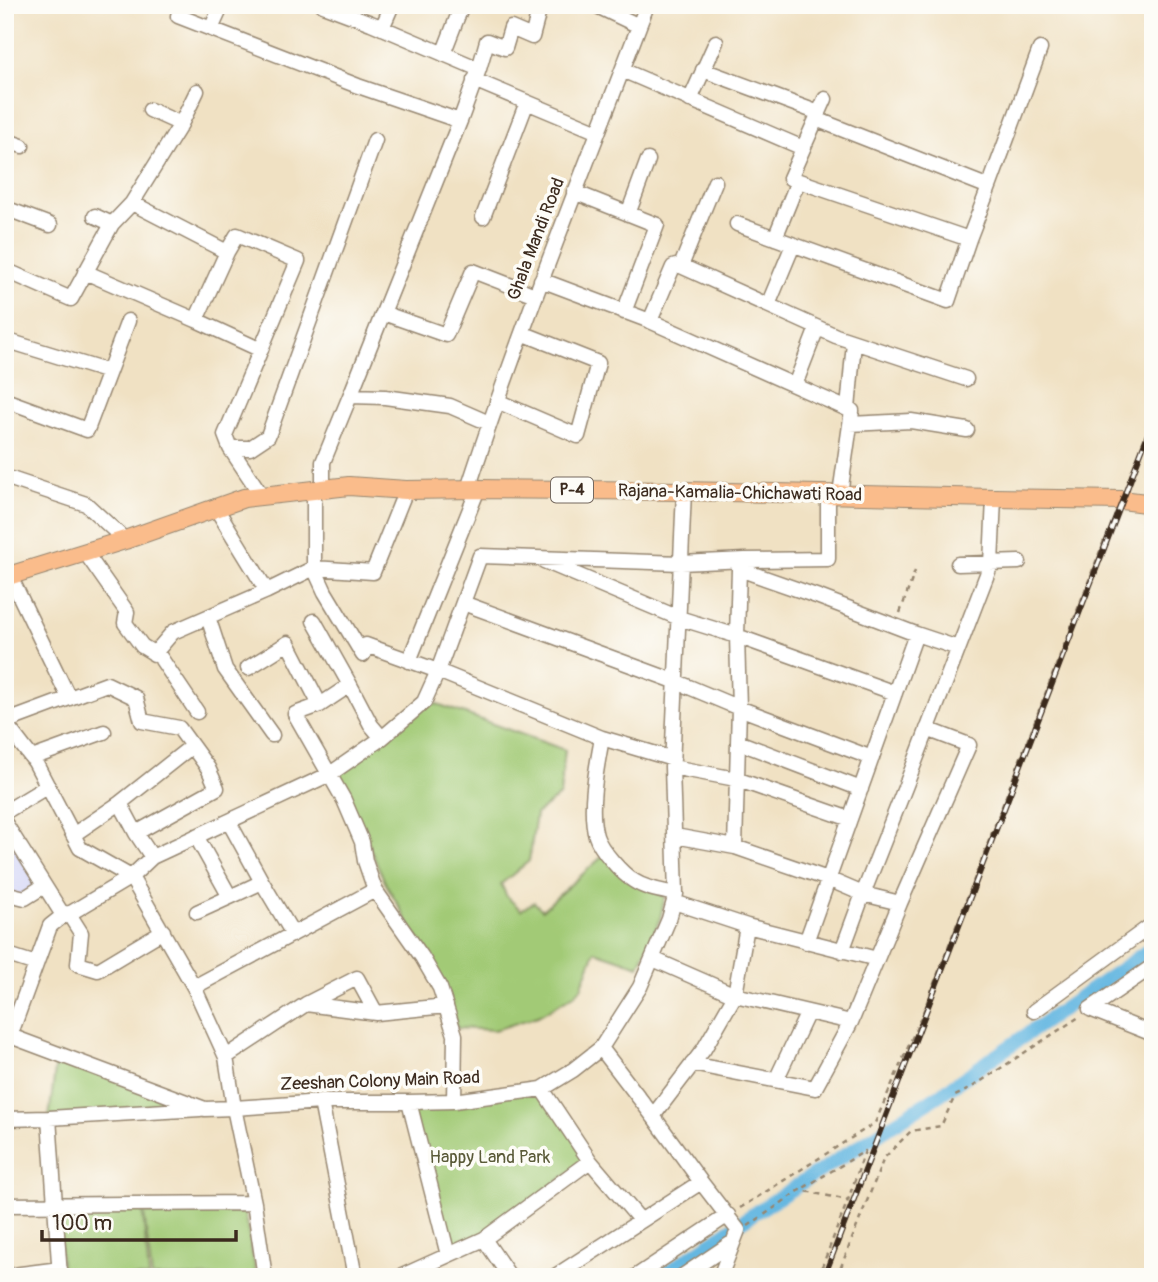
<svg xmlns="http://www.w3.org/2000/svg" width="1158" height="1282" viewBox="0 0 1158 1282" font-family="Pangolin,sans-serif">
  <style>
    .built { fill: #d6d8f8 }
    .green { fill: #a2ca76; stroke: #6e7a4a; stroke-width: 2 }
    .lines { fill: none; stroke-linecap: round; stroke-linejoin: round }
    .canal { stroke: #65b7e1; stroke-width: 14 }
    .minor-casing { stroke: #968670; stroke-width: 17 }
    .major-casing { stroke: #968670; stroke-width: 20 }
    .path { stroke: #968670; stroke-width: 2.5; stroke-dasharray: 5 5; stroke-linecap: butt }
    .minor { stroke: #fff; stroke-width: 14 }
    .major { stroke: #fabc8b; stroke-width: 18 }
    .rail-casing { stroke: #3b2a1e; stroke-width: 6 }
    .rail { stroke: #fdfcf7; stroke-width: 3.5; stroke-dasharray: 10; stroke-linecap: butt }
    .labels { text-anchor: middle; dominant-baseline: central; stroke-width: 7; stroke-linejoin: round; paint-order: stroke }
    .shield { fill: #fdfcf7; stroke: #75695f; stroke-width: 2 }
    .shield-label { font-size: 16px; font-weight: bold; fill: #3b2a1e }
    .street-label { font-size: 18px; fill: #3b2a1e; stroke: #fdfcf7 }
    .park-label { font-size: 18px; fill: #5a5a38; stroke: #fdfcf7 }
  </style>
  <rect width="100%" height="100%" fill="#fdfcf7"/>
  <filter id="ink" filterUnits="userSpaceOnUse"><feTurbulence type="fractalNoise" baseFrequency=".0143" numOctaves="2"/><feDisplacementMap in="SourceGraphic" scale="14" xChannelSelector="R" yChannelSelector="G"/><feConvolveMatrix kernelMatrix="1 2 1 2 8 2 1 2 1" color-interpolation-filters="sRGB"/></filter>
  <filter id="wash" filterUnits="userSpaceOnUse"><feTurbulence type="fractalNoise" baseFrequency=".00686" numOctaves="4" result="noise"/><feDisplacementMap in="SourceGraphic" scale="28" xChannelSelector="R" yChannelSelector="G"/><feGaussianBlur stdDeviation="1.57" result="paint"/><feColorMatrix in="noise" values="0 0 0 0 0 0 0 0 0 0 0 0 0 0 0 0 0 1.4 0 .05"/><feComposite in="paint" operator="in"/></filter>
  <g filter="url(#wash)">
    <rect width="100%" height="100%" fill="#f0e1c3"/>
    <path class="built" d="M5,823l39,63 -19,12 -20,-5z"/>
    <path class="green" d="M429,701l136,49 -5,45 -24,19 -7,47 -28,23 6,13 14,13 13,-8 8,8 61,-54 62,41 -5,22 -21,47 -44,-15 -14,37 -7,7 -36,21 -43,14 -38,-2 -12,-42 -60,-104 -48,-108z
      M57,1054l148,55 -156,9z
      M542,1089l46,69 -104,81 -36,16 -39,-153z
      M57,1206h85l7,71h-87z
      M244,1212l13,65h-105l-8,-64z"/>
    <g class="lines">
      <path class="canal" d="M660,1277l96,-65 186,-119 211,-146"/>
    </g>
  </g>
  <g filter="url(#ink)">
    <g class="lines">
      <defs>
        <path id="minor" d="M182,5l-4,11 180,70 102,35
          M323,5l48,18 108,46
          M595,5l44,21
          M382,28l10,-23
          M211,29l11,-24
          M443,54l19,-49
          M622,70l181,78
          M703,70l116,43
          M474,80l124,52
          M825,99l-35,79 179,61
          M690,100l26,-58
          M150,110l31,14 -49,79 95,49 10,-17 61,26 -73,174 5,13h20l18,-12 107,-296
          M181,124l16,-33
          M5,140l17,6
          M989,187l51,-138
          M574,192l83,33 -33,87
          M5,208l45,17
          M628,214l20,-54
          M95,216l17,8 20,-21
          M483,217l44,-115
          M737,224l211,77 21,-62 20,-52 -173,-68
          M775,238l23,-57
          M227,252l-31,68 65,30
          M681,266l34,-84
          M5,270l66,29 41,-75
          M85,272l111,48
          M541,280l109,41 202,90 -12,83
          M768,305l25,-60
          M383,313l77,-192 19,-52 8,-28 18,7 6,-20 21,9 7,-26 10,-6
          M650,321l23,-54 3,-1h5l155,70 130,43
          M5,340l104,32
          M795,385l22,-57
          M350,396l33,-83 63,22 27,-64 62,24
          M5,400l82,30 41,-109
          M497,401l81,35 20,-73 -76,-30
          M848,409l6,-67
          M850,424l61,-3 56,9
          M230,448l32,48
          M5,477l81,27 39,36
          M323,489v-27l27,-66 35,1 65,9 39,17
          M468,489c53,-164 118,-323 179,-484
          M314,490v78l11,24 38,63 3,-10 72,26 164,67 71,21
          M85,552l42,60 -2,11 17,23 18,11 37,55
          M544,561l135,57 58,18 2,72 133,50
          M958,564l61,-2
          M10,576l59,122
          M267,591l47,-23 59,4 33,-82
          M463,603l214,79 62,26 -4,139 93,32 35,15 43,-109 85,-221 3,-66
          M208,617l17,52 47,66
          M314,621l36,64
          M916,634l42,14
          M154,654l19,-22 94,-41 -51,-83
          M409,661l69,-172
          M248,668l40,-25 32,62 -25,9 49,86 18,42 3,19 10,29 47,67 18,31 15,47 -1,66
          M320,705l30,-20 21,40 11,13
          M5,722l102,-38 29,14 6,23 37,7 29,40 9,20 -81,45 -16,-30 -47,32
          M5,723l30,39 45,86 51,29 63,110 32,70 8,51 20,95 11,74
          M602,738c-5,28 -14,70 -6,98 4,13 26,38 38,45 12,8 28,10 42,13
          M738,742l123,47
          M32,758l72,-26
          M672,767l64,12 114,40
          M120,803l72,-57
          M5,812l43,-26
          M229,822l33,60 -32,15
          M5,823l56,89 8,2 62,-37 21,-20 -16,-24
          M196,836l34,61 -33,15
          M675,836l60,11
          M152,857l178,-83 52,-36 42,-36 14,-31 42,-115 201,7 64,-3 83,-1v-65
          M262,882l31,52
          M5,893l20,5 19,-12
          M900,903l69,-158 -42,-16
          M69,914l12,19 -3,31 20,6 65,-39
          M747,926l130,33
          M806,942l110,-308 -97,-37 -80,-28 -2,67 158,57
          M5,954l31,10
          M653,959l82,36 116,27
          M194,987l181,-97
          M306,1004l70,9 70,-7
          M1090,1009l63,-43
          M1090,1009l63,25
          M1034,1011l119,-87
          M5,1034l200,75 29,-1 87,-6h88l45,-1 88,-12 31,-19 28,-22 39,-61 29,-68 7,-25 -4,-127 12,-276
          M10,1036l40,-110 15,-12
          M226,1057l80,-53 51,-26 19,35
          M692,1064l123,24 36,-66 49,-119 -37,-9 -21,57
          M776,1080l32,-68
          M321,1102l34,175
          M409,1102l39,153
          M653,1116l51,-67 31,-54 12,-69 -73,-24
          M49,1118l11,159
          M5,1119l44,-1 151,-9
          M590,1161l51,60
          M701,1182l37,48 -18,47
          M5,1205l249,-2
          M484,1239l26,38
          M5,1276l55,-7
          M400,1277l84,-38 106,-78 -48,-72
          M554,1277l147,-95 -48,-66 -52,-68
          M635,1277l93,-62
          M681,1277l52,-35"/>
        <path id="major" d="M5,577l120,-37 119,-42 105,-12 57,4 72,-1 206,2 310,7 128,2 31,4"/>
      </defs>
      <use href="#minor" class="minor-casing"/>
      <use href="#major" class="major-casing"/>
      <path class="path" d="M900,613l15,-42
        M740,1208l135,-85 47,-108 183,-477
        M748,1226l52,-36 48,10 17,-49 -65,39
        M818,1277l30,-77
        M837,1277l47,-119 27,-27 30,-5 14,-30 14,-7 110,-72"/>
      <use href="#minor" class="minor"/>
      <use href="#major" class="major"/>
      <defs>
        <path id="rail" d="M824,1277l329,-856"/>
      </defs>
      <use href="#rail" class="rail-casing"/>
      <use href="#rail" class="rail"/>
    </g>
  </g>
  <g class="labels">
    <rect class="shield" x="551" y="477.5" width="42" height="25" rx="5"/>
    <g class="shield-label">
      <text x="572" y="490">P-4</text>
    </g>
    <g class="street-label">
      <text transform="translate(536 239) rotate(-69)">Ghala Mandi Road</text>
      <text transform="translate(740 493) rotate(1)">Rajana-Kamalia-Chichawati Road</text>
      <text transform="translate(380 1081) rotate(-2)">Zeeshan Colony Main Road</text>
    </g>
    <g class="park-label">
      <text x="490" y="1157">Happy Land Park</text>
    </g>
  </g>
  <rect width="1158" height="1282" fill="none" stroke="#fdfcf7" stroke-width="28"/>
  <path d="M42 1230v10h194v-10" fill="none" stroke="#3b2a1e" stroke-width="3.5"/>
  <text x="52" y="1230" font-size="21" fill="#3b2a1e" stroke="#fdfcf7" stroke-width="5" paint-order="stroke">100 m</text>
</svg>
